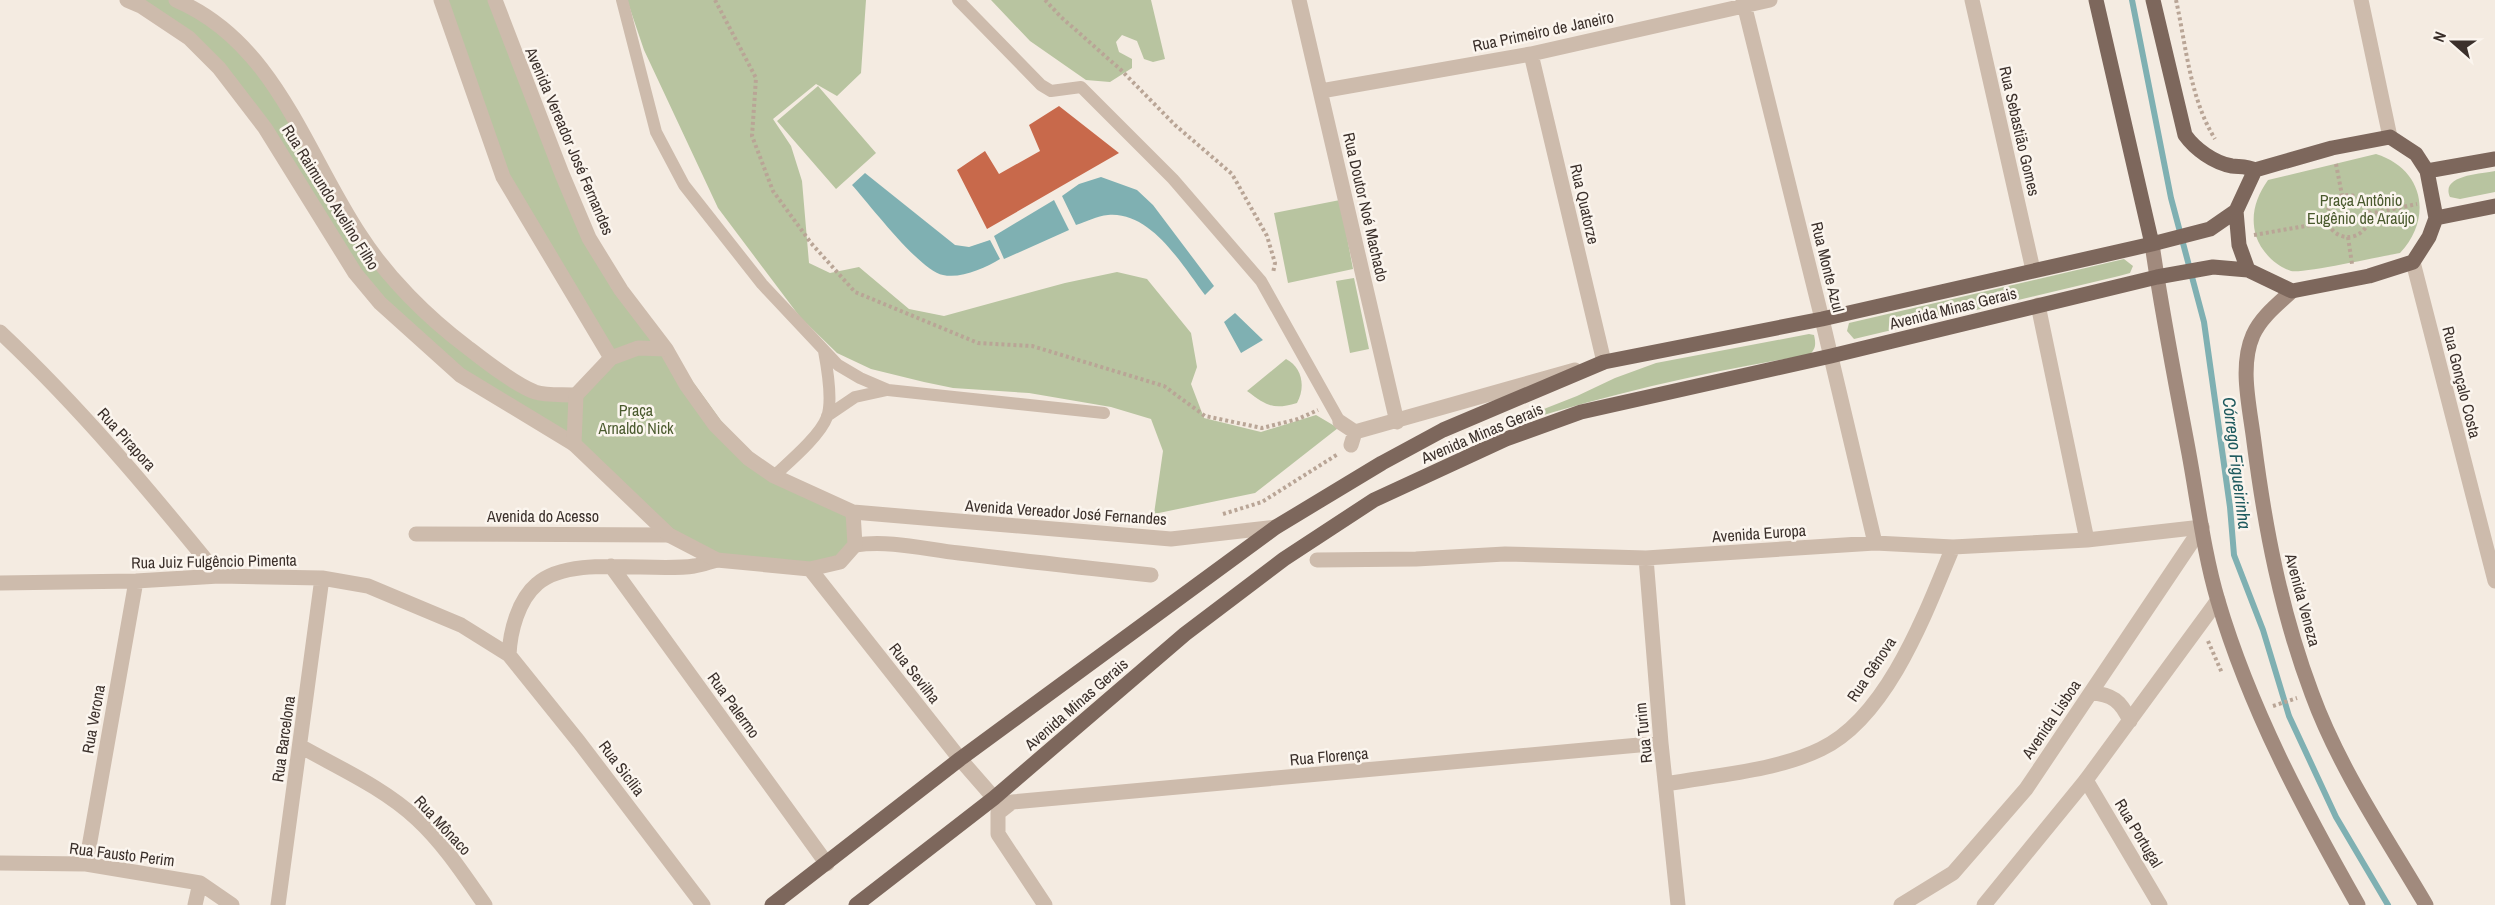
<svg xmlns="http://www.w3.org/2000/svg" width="2495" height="905" viewBox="0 0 2495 905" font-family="'Archivo Narrow',sans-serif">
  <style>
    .green { fill: #b8c4a0 }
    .water { fill: #7fb0b2 }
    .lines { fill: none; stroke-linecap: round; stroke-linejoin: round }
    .stream { stroke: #7fb0b2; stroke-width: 6 }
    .building { fill: #c8694b }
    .path { stroke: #b9a596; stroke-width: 4; stroke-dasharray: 3 3; stroke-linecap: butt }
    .service { stroke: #cdbbac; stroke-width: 12 }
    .minor { stroke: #cdbbac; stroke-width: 15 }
    .tertiary { stroke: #cdbbac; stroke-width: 15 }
    .secondary { stroke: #a18a7d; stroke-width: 15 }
    .primary { stroke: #7d675c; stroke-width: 15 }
    .labels { text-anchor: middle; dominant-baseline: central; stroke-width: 5; stroke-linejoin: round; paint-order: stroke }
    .street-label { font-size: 16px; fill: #3b302b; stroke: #fbf5ee }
    .park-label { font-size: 16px; fill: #4a5a2e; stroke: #fbf5ee }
    .water-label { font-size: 18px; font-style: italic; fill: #1f5a5e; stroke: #fbf5ee }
  </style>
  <rect width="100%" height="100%" fill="#f4ebe1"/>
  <path class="green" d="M127,0h49l82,62 102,174 57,67 118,89 41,3 34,-38 -107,-180 -62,-177h54l94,238 159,220 105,54 2,33 -16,16 -29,8 -93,-9 -48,-25 -95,-91 -114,-69 -80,-72 -161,-235z
    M627,0h239l-5,73 -24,23 -21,-12 -43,35 18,27 11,35 7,82 21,10 29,-6 50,42 35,7 121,-33 52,-11 30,7 44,54 6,34 -6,17 13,34 57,14 55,-17 22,13 -83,65 -101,21 9,-63 -12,-32 -40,-12 -82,-14 -76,-5 -29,-6 -53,-13 -34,-16 -37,-36 -82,-109 -74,-158z
    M991,0h160l14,59 -12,3 -9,-3 -7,-18 -15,-6 -6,7 3,10 13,7v9l-22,14 -24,-2 -56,-39z
    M818,86l58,67 -40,36 -59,-68z
    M2376,154c48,15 57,64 24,99 -18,3 -98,21 -109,18 -16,-5 -30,-20 -35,-35 -6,-21 0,-39 12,-56z
    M2495,171v21l-35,7 -10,-2c-10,-22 31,-23 45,-26z
    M1340,200l13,69 -65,14 -14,-70z
    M2124,259l9,7 -3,7 -11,3 -265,63 -7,-8 2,-8z
    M1354,278l15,71 -19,4 -14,-72z
    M1809,334l5,1c2,9 2,14 -5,20 -99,16 -196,38 -291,68l1,-4 7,-3 51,-20 38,-18 41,-15z
    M1286,359c16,8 20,28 11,44 -24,7 -30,3 -50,-12z"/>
  <path class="water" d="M865,173l90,72 14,2 21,-7 10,19c-15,9 -39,20 -57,16 -23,-4 -73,-70 -91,-90z
    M1101,177l36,13 16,15 61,81 -9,9c-23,-30 -54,-84 -97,-80 -11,1 -22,7 -32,10l-14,-29 17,-12z
    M1054,200l15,30 -65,29 -10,-23z
    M1235,313l28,27 -22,13 -17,-31z"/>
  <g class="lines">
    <path class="stream" d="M2132,0l39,198 33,124 26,185 4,48 29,75 26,86 47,101 52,88"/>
  </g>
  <path class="building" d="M1059,106l60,47 -132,76 -30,-59 28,-19 14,23 41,-23 -11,-26z"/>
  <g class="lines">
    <path class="path" d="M715,0l41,78 -4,58 21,55 38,52 44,49 123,51 54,3 132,40 41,30 57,12 36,-9 20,-9
      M1045,0l16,17 60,53 54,55 57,49 35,62 8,27 -2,10
      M2176,0c10,45 14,99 39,139
      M2336,164l6,31
      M2327 216a21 21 0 1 1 42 0a21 21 0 1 1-42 0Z
      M2369,214l48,-10
      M2254,235l74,-13
      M2348,237l4,27
      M1223,514l39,-12 76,-48
      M2208,641l14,32
      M2273,706l24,-8"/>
    <path class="service" d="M622,0l34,132 28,53 78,99 76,81 22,13 28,12 216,23
      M958,0l83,85 10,6 30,-4 92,92 88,102 79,141
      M827,416l28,-19 32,-7
      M774,476c15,-14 46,-40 53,-59 6,-16 0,-50 -3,-66"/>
    <path class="minor" d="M127,0l14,6 48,32 30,30 46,60 90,145 25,30 80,72 114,69
      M176,0c99,42 129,152 184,235 27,42 67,82 107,112 18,14 47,37 68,45 12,4 28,2 41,3
      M1299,0l98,422
      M1743,0l79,319 53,224
      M1972,0l61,270
      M2361,0l29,137
      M1531,54l73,308
      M1321,91l210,-37 239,-54
      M2413,262l82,319
      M2038,305l49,235
      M0,332c80,75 150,159 219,244
      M1340,422l15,10
      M1351,445l4,-13 220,-62
      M416,534l253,1
      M855,545c36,-5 69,4 104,8 64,8 128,15 192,22
      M1646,558l15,185 17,162
      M1317,560l99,-1 89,-5 141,4 229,-15 78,4 134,-7 115,-13
      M611,566l216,298
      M0,583l136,-2 83,-5 103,2 46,8 93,39 48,30 70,87 124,163
      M509,655c1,-23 9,-55 28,-71 34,-30 115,-11 157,-18 8,-1 15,-4 23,-6
      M300,746c39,22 84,42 117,73 27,25 47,56 68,86
      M2086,780l74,125
      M1666,784c50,-9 110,-13 155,-35 67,-32 105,-137 132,-202
      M0,863l86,1 114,19 32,22
      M86,864l50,-283
      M195,905l5,-22
      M278,905l44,-327
      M1045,905l-47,-71v-21l14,-11 649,-59"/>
    <path class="tertiary" d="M441,0l62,177 108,181
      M495,0l67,174 27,64 32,52 45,59 21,37 28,39 33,33 26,18 79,36 318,27 105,-12
      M666,349l-28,-1 -27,10 -35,37 -2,49 95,91 48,25 93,9 30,-7 15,-17 -2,-33
      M810,569l150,190 34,39
      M2091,693c21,1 30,8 39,28
      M1901,905l52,-32 73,-84 176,-262
      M1984,905l102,-125 132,-180"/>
    <path class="secondary" d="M2152,244c10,70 24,140 37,210 9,49 15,100 29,147 32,108 85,207 140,304
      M2292,291c-14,13 -31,26 -39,44 -14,32 -3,73 1,107 11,86 27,170 58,252 27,74 74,143 114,211"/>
    <path class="primary" d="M2096,0l56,244
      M2153,0l32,135c10,14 29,28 47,31 8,1 15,0 23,4
      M2390,137l26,17 11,17 9,47 -7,19 -16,25 -44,14 -77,15 -44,-21 -9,-25 -3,-34 19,-41 77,-22z
      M2427,171l68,-12
      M2436,218l59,-12
      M772,905l188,-146 316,-232 106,-64 61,-33 161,-68 218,-43 330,-75 58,-15 26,-18
      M856,905l138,-107 191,-164 99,-75 90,-59 132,-61 75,-27 250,-56 326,-79 56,-10 35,3"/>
  </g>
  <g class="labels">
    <g class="street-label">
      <text transform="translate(1543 31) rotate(-12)">Rua Primeiro de Janeiro</text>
      <text transform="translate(2020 131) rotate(77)">Rua Sebastião Gomes</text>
      <text transform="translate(570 141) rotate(67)">Avenida Vereador José Fernandes</text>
      <text transform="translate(331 197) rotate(58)">Rua Raimundo Avelino Filho</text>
      <text transform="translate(1585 204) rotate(77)">Rua Quatorze</text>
      <text transform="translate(1366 207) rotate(77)">Rua Doutor Noé Machado</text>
      <text transform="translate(1828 267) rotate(76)">Rua Monte Azul</text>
      <text transform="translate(1953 308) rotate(-14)">Avenida Minas Gerais</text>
      <text transform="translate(2462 382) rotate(76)">Rua Gonçalo Costa</text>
      <text transform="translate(1482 433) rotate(-23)">Avenida Minas Gerais</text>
      <text transform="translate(127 439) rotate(48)">Rua Pirapora</text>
      <text transform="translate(1066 512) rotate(4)">Avenida Vereador José Fernandes</text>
      <text x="543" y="516">Avenida do Acesso</text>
      <text transform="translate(1759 533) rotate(-4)">Avenida Europa</text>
      <text transform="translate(214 561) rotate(-1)">Rua Juiz Fulgêncio Pimenta</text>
      <text transform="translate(2303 600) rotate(75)">Avenida Veneza</text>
      <text transform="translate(1871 669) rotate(-56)">Rua Gênova</text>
      <text transform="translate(915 673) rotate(52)">Rua Sevilha</text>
      <text transform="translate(1076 704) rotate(-41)">Avenida Minas Gerais</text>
      <text transform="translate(734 705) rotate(54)">Rua Palermo</text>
      <text transform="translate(93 719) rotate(-80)">Rua Verona</text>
      <text transform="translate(2051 719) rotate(-56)">Avenida Lisboa</text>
      <text transform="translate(1643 733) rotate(-96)">Rua Turim</text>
      <text transform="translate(283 739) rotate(-82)">Rua Barcelona</text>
      <text transform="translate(1329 756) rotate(-5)">Rua Florença</text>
      <text transform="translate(622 768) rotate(53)">Rua Sicília</text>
      <text transform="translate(443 825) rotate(47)">Rua Mônaco</text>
      <text transform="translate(2139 833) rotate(59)">Rua Portugal</text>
      <text transform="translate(122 854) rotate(7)">Rua Fausto Perim</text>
    </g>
    <g class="park-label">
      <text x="2361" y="200">Praça Antônio<tspan x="2361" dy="18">Eugênio de Araújo</tspan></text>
      <text x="636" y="410">Praça<tspan x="636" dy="18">Arnaldo Nick</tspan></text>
    </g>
    <g class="water-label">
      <text transform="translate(2237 463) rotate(83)">Córrego Figueirinha</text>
    </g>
  </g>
  <g transform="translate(2453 42) rotate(291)" stroke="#fbf5ee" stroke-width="4.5" paint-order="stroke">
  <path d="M0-4.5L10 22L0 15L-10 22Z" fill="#3b302b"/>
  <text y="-9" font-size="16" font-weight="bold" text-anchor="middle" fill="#3b302b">N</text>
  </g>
</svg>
